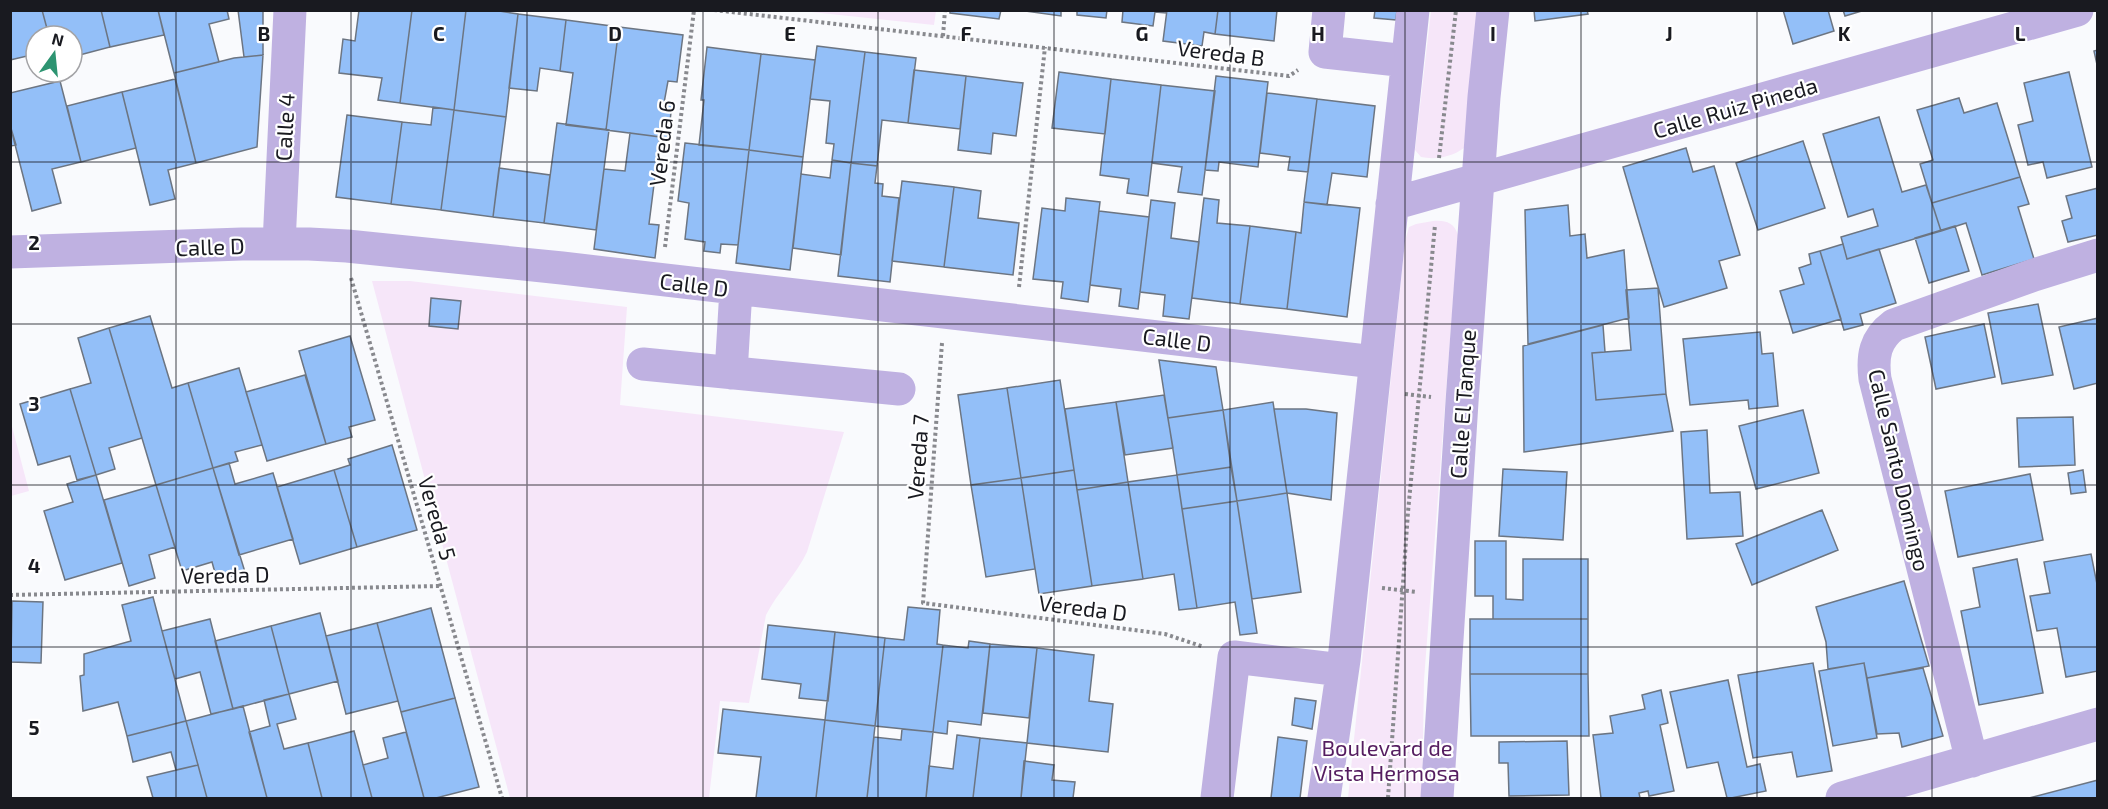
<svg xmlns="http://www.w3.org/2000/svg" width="2108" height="809" viewBox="0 0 2108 809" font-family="'Exo 2',sans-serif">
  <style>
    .green { fill: #f6e6f9 }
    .building { fill: #93bff8; stroke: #6c7582; stroke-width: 1.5 }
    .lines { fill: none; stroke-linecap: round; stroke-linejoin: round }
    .path { stroke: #88898e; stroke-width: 4; stroke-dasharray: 3 3; stroke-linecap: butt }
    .minor { stroke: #bfb1e1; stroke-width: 33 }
    .grid { fill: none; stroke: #191a20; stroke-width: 1.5; stroke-opacity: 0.55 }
    .labels { text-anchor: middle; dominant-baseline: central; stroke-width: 4.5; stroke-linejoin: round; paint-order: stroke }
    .street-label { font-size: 22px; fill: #191a20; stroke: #fff }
    .park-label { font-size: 22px; fill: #551d60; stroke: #fff }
    .grid-label { font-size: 20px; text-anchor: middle; font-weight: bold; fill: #191a20; stroke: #fff; stroke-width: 4.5; stroke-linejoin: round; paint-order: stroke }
  </style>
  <rect width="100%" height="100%" fill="#f9fafd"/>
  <path class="green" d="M802,11h134l-2,14z
    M1431,11h48l-15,137c-12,9 -29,12 -43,9l-6,-7z
    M1433,221c12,-1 21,1 25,14l-34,445 -2,118h-74l57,-557 4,-14 7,-3z
    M372,281h38l217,26 -7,98 224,27 -37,120c-11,23 -30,41 -41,63l-17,88 -29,-2 -11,97h-199z
    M10,419l19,72 -18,5h-1z"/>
  <path class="building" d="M10,10h32l7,26h-13v18l-26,6z
    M42,10h59l9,37 -38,10v-21h-23z
    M101,10h57l6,25 -54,12z
    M158,10h69l2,9 -20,5 10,38 -45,11z
    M238,10h25v45l-19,2z
    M359,10h53l-12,93 -22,-3 4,-22 -43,-5 4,-34 12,2z
    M412,10h54l-12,100 -54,-7z
    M466,10h27l25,4 -12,103 -52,-7z
    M950,10h51l-2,9 -49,-6z
    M1018,10h43v6z
    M1077,10h30l-1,8 -29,-3z
    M1123,10h44l-1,3 -11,-1 -2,14 -31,-4z
    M1167,10h51l-3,24 -11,-2 -2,14 -39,-5z
    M1218,10h59l-3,31 -59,-7z
    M1375,10h22l-1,10 -22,-2z
    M1534,10h53l1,4 -53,7z
    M1783,10h45l6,21 -41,13z
    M1843,10h22l-20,6z
    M518,14l48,6 -6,51 -20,-3 -3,23 -28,-3z
    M566,20l53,7 -13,103 -40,-5 7,-52 -13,-2z
    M619,27l64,8 -6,47 -9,-1 -4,22 8,1 -4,34 -62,-8z
    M817,46l48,6 -14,111 -19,-3 2,-16 -8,-1 4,-42 -20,-2z
    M707,47l54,7 -12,96 -50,-5 5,-45h-3z
    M2098,50v19l-4,-18z
    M865,52l51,6 -8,65 -26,-3 -5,46 -26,-3z
    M761,54l54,6 -12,97 -54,-7z
    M263,55l-6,92 -61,16 -22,-90 60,-15z
    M914,70l52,6 -6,53 -52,-6z
    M1059,72l52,7 -6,55 -53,-6z
    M2069,72l23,95 -45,11 -4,-16 -15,3 -10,-40 15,-4 -9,-38z
    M966,76l57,7 -7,53 -23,-3 -2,21 -33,-4z
    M1216,76l52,6 -10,85 -39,-5 -1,9 -13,-1z
    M175,79l21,84 -28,7 7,29 -25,6 -28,-113z
    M1111,79l50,6 -13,111 -21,-3 2,-14 -29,-4z
    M60,81l21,81 -29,7 9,34 -29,8 -22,-86v-32z
    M1161,85l54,6 -13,104 -24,-3 4,-25 -30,-4z
    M122,92l14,56 -55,14 -14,-56z
    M1267,93l50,6 -9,73 -20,-2 2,-13 -30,-4z
    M1959,98l5,15 33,-10 23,74 -88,26 -12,-39 13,-4 -16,-50z
    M1317,99l58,7 -8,71 -35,-4 -5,32 -23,-3z
    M433,107l21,3 -13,100 -50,-6 11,-82 29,3z
    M454,110l52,7 -13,100 -52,-7z
    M347,115l55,7 -11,82 -55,-7z
    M1879,117l23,75 24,-7 15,46 -94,28 -6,-22 37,-11 -5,-17 -25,8 -25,-83z
    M557,123l52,7 -13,100 -52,-7z
    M10,125l6,20 -6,1z
    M630,133l30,4 -11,87 10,1 -4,33 -61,-9 10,-80 21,2z
    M1803,141l22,67 -67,22 -22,-67z
    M685,143l64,7 -11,95 -17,-1 -1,9 -16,-2 1,-9 -20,-3 4,-36 -11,-2z
    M1686,148l7,24 21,-6 26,89 -21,6 8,27 -63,19 -41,-140z
    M749,150l54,7 -13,113 -54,-7z
    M832,160l19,3 -10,92 -48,-7 8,-74 29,4z
    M851,163l26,3 -2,17 8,1 -1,12 17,2 -9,84 -52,-6z
    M499,168l51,7 -6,48 -51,-6z
    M2020,177l9,27 -11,3 16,52 -52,16 -16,-52 -25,8 -9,-28z
    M902,181l52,6 -10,80 -52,-6z
    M954,187l27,4 -3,27 41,5 -6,52 -69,-8z
    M2098,188v47l-30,7 -6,-21 10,-3 -6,-22z
    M1066,198l34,4 -12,100 -27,-4 2,-16 -30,-3 9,-71 23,3z
    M1204,198l15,2 -2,23 33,3 -10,78 -48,-6z
    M1151,200l24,3 -4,35 28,4 -10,77 -26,-3 2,-21 -25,-3z
    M1304,202l56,6 -13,109 -60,-8 9,-77 5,1z
    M1568,205l2,31 15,-2 2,24 37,-8 5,68 -101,26 -3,-134z
    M1099,211l50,6 -11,92 -19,-3 2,-17 -31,-4z
    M1250,226l46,6 -9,77 -47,-5z
    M1955,226l14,45 -40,12 -14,-45z
    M1843,244l4,15 32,-10 17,54 -36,11 3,11 -19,5 -24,-79z
    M1820,251l21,68 -48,14 -13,-42 24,-7 -5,-16 12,-4 -2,-10z
    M1658,288l8,106 -70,6 -4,-47 39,-3 -5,-60z
    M431,298l30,3 -3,28 -29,-3z
    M2038,304l15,71 -51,9 -14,-71z
    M150,316l22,72 16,-5 25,85 -57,17 -47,-157z
    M2098,318v65l-24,6 -15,-62z
    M1984,324l11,53 -59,12 -11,-52z
    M1603,325l2,27 -13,1 4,47 70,-6 7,37 -149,21 -1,-106z
    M109,328l33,110 -33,10 6,21 -19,6 -26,-86 21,-6 -13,-45z
    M1760,332l2,22 11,-1 5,53 -29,3 -1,-9 -58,5 -7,-66z
    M350,336l25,84 -26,7 3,10 -26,7 -27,-93z
    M1159,360l57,7 7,43 -55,8z
    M239,368l23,77 -27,7 3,9 -25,7 -25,-85z
    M305,375l21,69 -59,17 -21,-69z
    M1060,380l14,90 -53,8 -14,-90z
    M1007,388l14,90 -50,7 -13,-90z
    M70,389l26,86 -19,5 -7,-24 -32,9 -18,-61z
    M1164,395l9,53 -48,7 -9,-53z
    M1116,402l12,80 -51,8 -12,-81z
    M1273,402l14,91 -50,8 -14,-91z
    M1274,409h32l31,4 -6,87 -44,-7z
    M1223,410l8,57 -54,8 -9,-57z
    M1803,410l16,63 -63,16 -17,-63z
    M2073,417l2,48 -56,2 -2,-49z
    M1707,430l3,63 30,-1 3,44 -56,3 -6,-107z
    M392,445l25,85 -60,17 -23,-77 16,-5 -2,-6z
    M229,463l6,21 38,-11 20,66 -54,16 -26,-87z
    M1231,467l6,34 -55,8 -5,-34z
    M213,468l32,104 -28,8 -5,-18 -30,9 -26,-86z
    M1503,469l64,3 -4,68 -64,-4z
    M334,470l23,77 -57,17 -23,-77z
    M1074,470l18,116 -53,8 -18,-116z
    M2083,470l3,22 -15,2 -3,-21z
    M2030,474l13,66 -85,17 -13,-66z
    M96,475l26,88 -57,17 -21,-69 29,-9 -6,-18z
    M1177,475l20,133 -18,2 -5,-36 -31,5 -15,-97z
    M1021,478l14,91 -49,8 -15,-92z
    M1128,482l15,97 -51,7 -15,-96z
    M156,485l19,62 -26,8 6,23 -26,8 -25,-86z
    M1287,493l14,99 -49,7 -15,-98z
    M1237,501l20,132 -17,2 -5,-33 -38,6 -15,-99z
    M1822,510l16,40 -86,35 -16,-41z
    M1475,541h31v58l17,1v-41h65v60h-95v-23h-18z
    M2091,554l7,35v82l-32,6 -9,-49 -20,3 -7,-35 20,-3 -6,-31z
    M2017,559l26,134 -64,12 -18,-94 19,-4 -7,-39z
    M1904,581l25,85 -62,12 -3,-15 -36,6 -2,-27 -10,-35z
    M153,597l33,124 -59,15 -9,-34 -35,9 -3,-35 4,-1v-21l47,-13 -9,-36z
    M12,601l31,1 -2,61 -30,-1z
    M908,607l32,3 -3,34 6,1 -10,87 -58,-6 10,-88 19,2z
    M431,608l24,90 -54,14 -24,-89z
    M320,613l18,68 -49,13 -18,-68z
    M210,619l23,90 -22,5 -11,-42 -25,7 -13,-48z
    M1470,619h118v55h-118z
    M377,623l21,78 -52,13 -20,-78z
    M768,625l67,7 -7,69 -29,-3 2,-14 -39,-5z
    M271,626l18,68 -56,15 -18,-68z
    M835,632l50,6 -10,88 -50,-6z
    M969,641l21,3 -9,81 -33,-4 -1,13 -14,-2 10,-87 25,3z
    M990,644l47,4 -8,70 -46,-5z
    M1037,648l57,7 -5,46 24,3 -5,48 -81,-9z
    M1813,663l19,108 -35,6 -5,-25 -39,6 -15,-83z
    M1864,663l13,75 -44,8 -14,-75z
    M1923,668l20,68 -41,11 -3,-14 -22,1 -10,-56z
    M1470,674h118l1,62h-118z
    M1728,680l19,87 13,-3 6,27 -35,7h-4l-9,-36 -31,6 -17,-76z
    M1661,690l7,33 -8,2 14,66 -25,5 -1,-5 -9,2 1,5h-39l-8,-63 20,-2 -3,-17 35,-7 -3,-14z
    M289,694l7,25 -19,5 7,25 24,-6 14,55h-55l-18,-66 21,-6 -6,-26z
    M455,698l24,89 -43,11h-12l-23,-86z
    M1295,698l21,3 -4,28 -20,-4z
    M243,706l24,92h-60l-21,-77z
    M723,709l102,11 -9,78h-60l5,-41 -43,-4z
    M825,720l50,6 -8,72h-51z
    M186,721l12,44 -22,5 -5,-18 -38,10 -6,-26z
    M902,729l31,3 -7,66h-59l7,-61 27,3z
    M354,731l18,67h-50l-14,-55z
    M406,732l18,66h-52l-9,-33 25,-7 -5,-20z
    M957,735l23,3 -7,60h-47l3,-32 24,3z
    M1278,737l29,4 -7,57h-29z
    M980,738l47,5 -6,55h-48z
    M1567,741l2,54 -60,1 -1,-33h-9v-21z
    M1024,761l30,4 -2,15 23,2 -2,16h-52z
    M198,765l9,33h-54l-6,-21z
    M2098,780v18h-69z"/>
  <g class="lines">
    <path class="path" d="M714,10l575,66 9,-6
      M943,36l2,-26
      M1439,158l17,-148
      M665,247l29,-237
      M351,278l151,520
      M1019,287l26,-240
      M942,343l-19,260 242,31 39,13
      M1405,394l26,3
      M1382,588l35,4
      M10,595l430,-9
      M1365,749l43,5
      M1388,798l20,-286 27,-287"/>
    <path class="minor" d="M1329,10l-4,42 82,9
      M1392,204l685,-194
      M279,244l11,-234
      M10,252l232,-8h67l38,2 215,22 813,94
      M643,364l256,25
      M731,373l5,-84
      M1972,761l-97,-382c-3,-23 0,-40 19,-54l140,-50 64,-20
      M1217,798l17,-141 108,13
      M1324,798l20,-138 69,-650
      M1437,798l25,-396 22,-305 9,-87
      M1842,798l256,-74"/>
  </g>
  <path class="grid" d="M176,10v788M351,10v788M527,10v788M703,10v788M878,10v788M1054,10v788M1230,10v788M1405,10v788M1581,10v788M1757,10v788M1932,10v788M10,162h2088M10,324h2088M10,485h2088M10,647h2088"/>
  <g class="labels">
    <g class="street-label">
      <text transform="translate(1221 52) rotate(7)">Vereda B</text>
      <text transform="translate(1735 107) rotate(-16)">Calle Ruiz Pineda</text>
      <text transform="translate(284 127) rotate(-87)">Calle 4</text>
      <text transform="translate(661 143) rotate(-83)">Vereda 6</text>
      <text transform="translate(210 246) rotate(-2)">Calle D</text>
      <text transform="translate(694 284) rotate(7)">Calle D</text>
      <text transform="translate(1177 339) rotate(7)">Calle D</text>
      <text transform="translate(1462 404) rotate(-86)">Calle El Tanque</text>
      <text transform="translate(917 457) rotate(-86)">Vereda 7</text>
      <text transform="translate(1900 470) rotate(77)">Calle Santo Domingo</text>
      <text transform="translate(438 518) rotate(74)">Vereda 5</text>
      <text transform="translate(225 574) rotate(-1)">Vereda D</text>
      <text transform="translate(1083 607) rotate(7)">Vereda D</text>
    </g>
    <g class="park-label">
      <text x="1387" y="747">Boulevard de<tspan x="1387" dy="25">Vista Hermosa</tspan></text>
    </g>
  </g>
  <g class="grid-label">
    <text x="264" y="41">B</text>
    <text x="439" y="41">C</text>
    <text x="615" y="41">D</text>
    <text x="790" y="41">E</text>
    <text x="966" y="41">F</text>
    <text x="1142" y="41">G</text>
    <text x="1318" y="41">H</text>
    <text x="1493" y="41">I</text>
    <text x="1669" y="41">J</text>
    <text x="1844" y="41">K</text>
    <text x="2020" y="41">L</text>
    <text x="34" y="250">2</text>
    <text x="34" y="411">3</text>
    <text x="34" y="573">4</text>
    <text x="34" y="735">5</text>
  </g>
  <rect width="2108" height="809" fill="none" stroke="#191a20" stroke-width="24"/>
  <g transform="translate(54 54) rotate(15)"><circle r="28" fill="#ffffff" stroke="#a3a3a6" stroke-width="1.5"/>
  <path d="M0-4.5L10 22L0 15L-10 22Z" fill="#2d9471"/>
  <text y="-9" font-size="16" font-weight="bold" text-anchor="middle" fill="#191a20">N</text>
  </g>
</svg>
